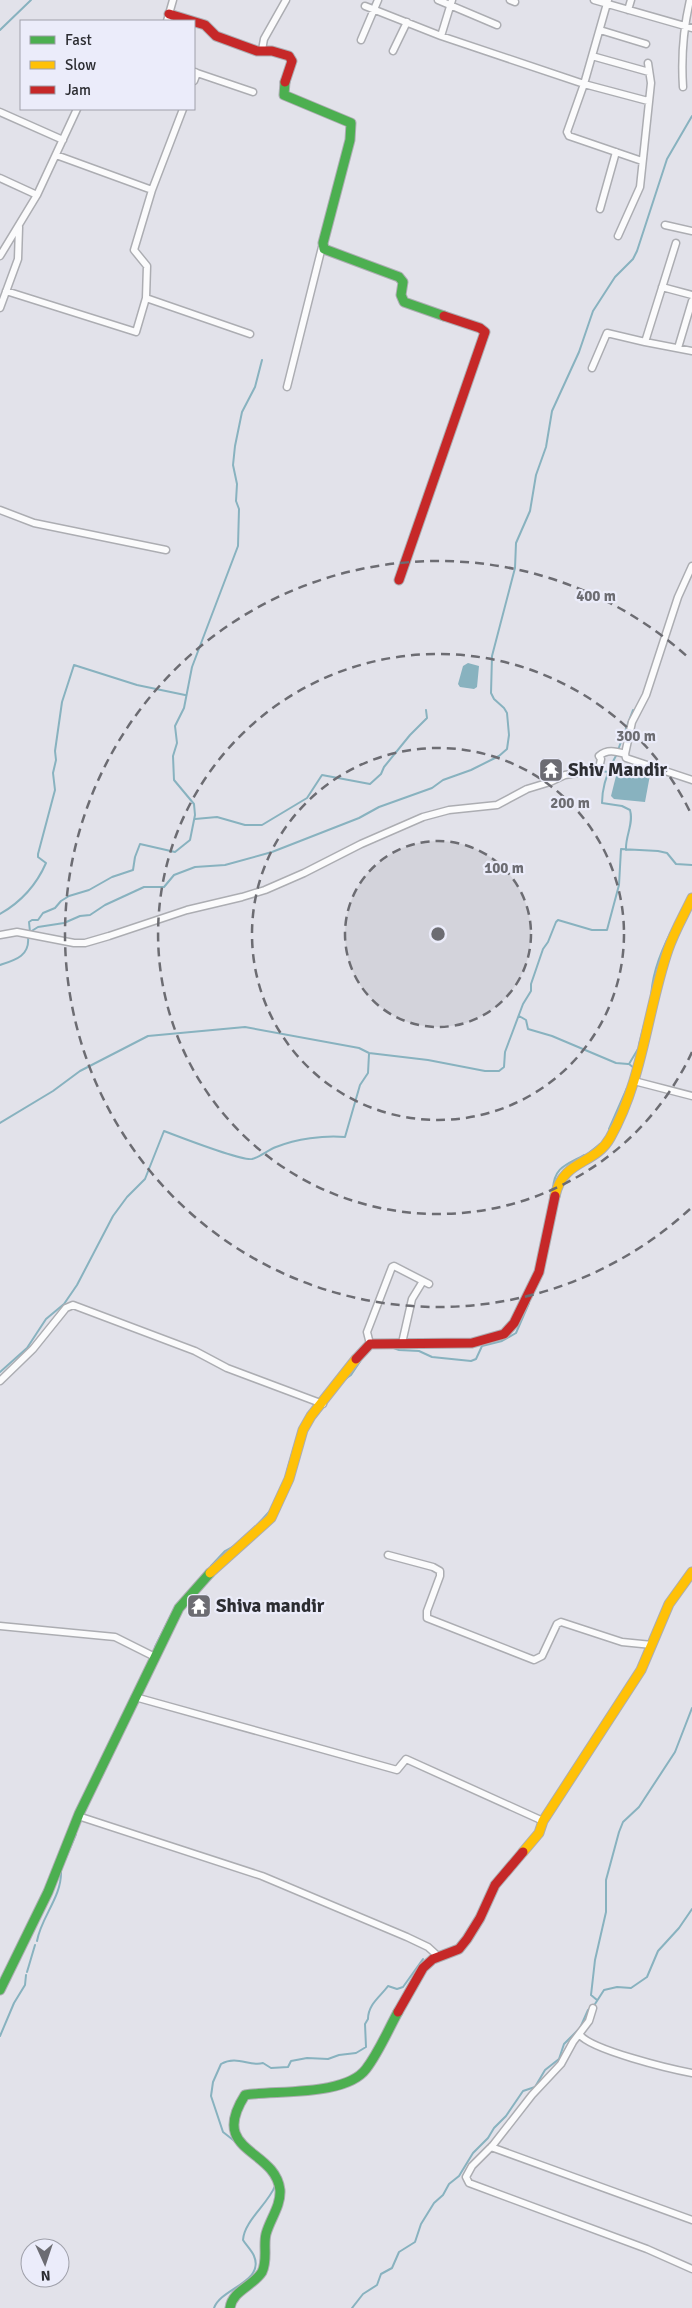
<svg xmlns="http://www.w3.org/2000/svg" width="692" height="2308" viewBox="0 0 692 2308" font-family="Signika,sans-serif">
  <style>
    .water { fill: #88b2bf }
    .lines { fill: none; stroke-linecap: round; stroke-linejoin: round }
    .stream { stroke: #88b2bf; stroke-width: 2 }
    .street-casing { stroke: #acadb2; stroke-width: 9 }
    .fast-casing { stroke: #acadb2; stroke-width: 11 }
    .slow-casing { stroke: #acadb2; stroke-width: 11 }
    .jam-casing { stroke: #acadb2; stroke-width: 11 }
    .street { stroke: #fbfbfc; stroke-width: 6 }
    .fast { stroke: #4caf50; stroke-width: 9 }
    .slow { stroke: #ffc107; stroke-width: 9 }
    .jam { stroke: #c62828; stroke-width: 9 }
    .ring { fill: none; stroke: #6c6c72; stroke-width: 2.5; stroke-dasharray: 9 6 }
    .labels { text-anchor: middle; dominant-baseline: central; stroke-width: 4.5; stroke-linejoin: round; paint-order: stroke }
    .poi-label { font-size: 19px; font-weight: bold; fill: #2c2d32; stroke: #ebecfa; text-anchor: start }
    .centre { fill: #6c6c72; stroke: #ebecfa; stroke-width: 2.5 }
    .ring-label { font-size: 15px; text-anchor: middle; font-weight: bold; fill: #6c6c72; stroke: #ebecfa; stroke-width: 4.5; stroke-linejoin: round; paint-order: stroke }
  </style>
  <rect width="100%" height="100%" fill="#e2e2ea"/>
  <path class="water" d="M468,663l11,3 -2,21 -3,2 -14,-2 -2,-3 5,-18z
    M620,769l30,6 -5,27 -31,-3 -3,-3 5,-20z"/>
  <g class="lines">
    <path class="stream" d="M0,30l31,-30
      M262,360l-7,27 -13,25 -7,34 -2,19 4,19 -1,17 3,8 -1,37 -46,121 -8,41 -9,18 2,17 -4,13 1,24 20,24 1,11 -5,25 -15,12 -35,-8 -5,13 -2,13 -21,7 -23,13 -20,6 -8,5 -6,7 -12,5 -5,7h-6l-3,2 1,10 8,-5 26,-4 16,-7 10,-1 15,-10 39,-18h20l10,-12 21,-8 30,-2 47,-13 87,-34 20,-11 53,-19 11,-8 28,-10 28,-14 8,-7 2,-14 -2,-22 -3,-5 -10,-9 -3,-6 1,-37 23,-88 1,-25 14,-32 6,-36 10,-28 6,-36 27,-59 14,-41 22,-34 18,-18 4,-8 30,-92 25,-43
      M618,750l15,-40
      M617,754c-8,14 -15,33 -15,49l20,3 8,4c4,14 -5,26 -4,40
      M599,771l10,1
      M195,819l22,-2 28,8h17l45,-27 15,-23 48,9 11,-10 3,-7 26,-32 17,-17 -1,-8
      M0,914c21,-12 36,-28 46,-51l-8,-6v-3l17,-64 -2,-17 3,-13 -1,-9 7,-49 12,-37 63,20 48,10
      M0,965c15,-5 30,-9 28,-28
      M651,1001c0,-23 9,-48 20,-69
      M519,1016l7,4 2,9 24,7 64,27 12,1
      M639,1045l5,-20
      M634,1068l-5,-4 9,-15
      M0,1123l53,-32 27,-20 68,-35 97,-9 114,21 10,5 59,7 57,11h14l5,-4 1,-15 18,-48 8,-13v-7l12,-35 5,-7 8,-20 2,-2 34,10h15l12,-45 2,-36 37,2 9,2 9,11 16,1
      M609,1129l18,-41
      M590,1152l10,-8
      M553,1189c1,-22 13,-24 31,-34
      M391,1347l8,3 20,1 13,6 39,4 5,-2 6,-13 20,-5 14,-8 13,-30
      M0,1372l27,-24 19,-29 18,-15 13,-19 36,-69 14,-19 18,-18 19,-48c13,5 78,30 88,28 8,-2 16,-9 24,-12 20,-8 48,-12 69,-10l15,-52 8,-12 1,-19
      M344,1380l7,-5 12,-18
      M287,1471l7,-24
      M257,1525l12,-13
      M211,1566l14,-15 9,-5
      M155,1647l21,-42
      M101,1778l13,-28
      M65,1860l11,-26
      M37,1941c4,-24 25,-44 24,-70
      M27,1972l8,-27
      M597,2000l-6,-5 4,-35 11,-48v-32l13,-48 4,-10 16,-15 36,-55 17,-44
      M0,2036l14,-33 11,-18 1,-10
      M237,2143l-14,-11 -12,-36 2,-14 8,-18c16,-9 29,3 42,-1l8,5 17,-1 3,-6 16,-3 21,1 11,-4 17,-2 10,-6 -1,-23 3,-5c0,-15 13,-23 20,-33l9,3 6,-2 20,-28
      M214,2308c7,-20 51,-26 40,-52 -2,-5 -8,-11 -11,-16 1,-19 25,-36 32,-54
      M352,2308l11,-14 14,-9 4,-11 11,-6 7,-16 16,-10 6,-18 13,-21 9,-8 6,-11 10,-8 14,-23 15,-15 6,-10 12,-12 17,-25 12,-4 10,-17 14,-11 5,-15 16,-16 8,-18 7,-6 9,-14 13,-3 14,1 16,-11 11,-26 21,-23 13,-19"/>
    <defs>
      <path id="street" d="M438,0l59,25
        M510,0l5,2
        M594,0l98,28
        M608,0l-24,84 -17,48 2,4 73,25
        M365,6l76,30 143,48 64,17
        M628,10l3,-10
        M167,21l6,-21
        M600,30l46,14
        M441,36l11,-36
        M361,40l17,-40
        M262,50l2,-11 22,-39
        M393,51l14,-29
        M592,56l57,16
        M197,73l56,19
        M194,81l3,-8 -2,-1
        M683,87c-2,-31 0,-57 7,-87
        M0,112l63,28
        M56,155l96,35 31,-81
        M0,178l37,17
        M600,209l16,-57
        M665,225l27,6
        M618,236l22,-49 11,-104 -3,-20
        M0,256l37,-61 40,-86
        M662,287l30,8
        M6,291l130,41 10,-34 1,-32 -13,-16 18,-60
        M146,298l104,36
        M0,308l18,-49 1,-32
        M645,342l47,9
        M678,348l14,-47
        M592,368l15,-35 38,9 31,-99
        M287,387l35,-140
        M0,510l34,13 132,27
        M692,566l-14,31 -32,98 -14,27 -7,32 1,4 66,22
        M0,935l17,-3 57,11h11l24,-7 78,-26 55,-13 23,-7 39,-17 57,-29 62,-27 26,-7 48,-5 30,-16 23,-7 15,-7 31,-5 3,-1 2,-10 -2,-3c8,-7 16,-5 26,-2
        M634,1081l58,15
        M402,1343l10,-44 11,-18
        M370,1344l-3,-12 25,-65 2,-1 35,18
        M0,1381l33,-32 33,-41 7,-3 122,46 32,17 96,36
        M388,1555l45,12 7,4v5l-13,35v7l107,42 8,-4 15,-32 4,-2 61,20 30,3
        M0,1626l115,11 40,20
        M135,1697l262,73 9,-11 137,62
        M78,1816l184,60 145,61 21,10 11,10
        M593,2008l-4,13 -16,21 -12,22 -29,31 -39,50 -21,21 -6,11 3,6 178,66 45,20
        M580,2035c12,15 90,34 112,38
        M491,2147l201,73"/>
      <path id="fast" d="M285,82l-1,13 67,28 -1,17 -27,103 1,6 75,28 4,5 -2,13 3,7 40,14
        M0,1990l48,-98 31,-78 100,-206 31,-35
        M230,2308c2,-17 23,-22 32,-36 6,-12 1,-26 4,-38 4,-15 15,-28 14,-44 -5,-42 -72,-37 -35,-95 32,-5 101,1 121,-26 13,-17 22,-39 32,-57"/>
      <path id="slow" d="M555,1196c8,-37 40,-31 55,-58 33,-58 37,-127 58,-188 6,-18 16,-35 24,-52
        M210,1573l61,-55 18,-39 14,-49 8,-14 45,-57
        M523,1852l16,-19 4,-12 98,-151 28,-66 23,-32"/>
      <path id="jam" d="M169,14l36,11 11,11 41,15h15l17,5 3,5 -7,21
        M399,580l86,-248 -5,-4 -36,-12
        M356,1359l14,-15 102,-1 32,-9 10,-11 25,-51 16,-76
        M398,2012l25,-44 10,-9 26,-10 8,-10 13,-21 15,-33 28,-33"/>
    </defs>
    <use href="#street" class="street-casing"/>
    <use href="#fast" class="fast-casing"/>
    <use href="#slow" class="slow-casing"/>
    <use href="#jam" class="jam-casing"/>
    <use href="#street" class="street"/>
    <use href="#fast" class="fast"/>
    <use href="#slow" class="slow"/>
    <use href="#jam" class="jam"/>
  </g>
  <circle cx="438" cy="934" r="93" fill="#6c6c72" fill-opacity=".12"/>
  <g class="ring">
    <circle cx="438" cy="934" r="93"/>
    <circle cx="438" cy="934" r="186"/>
    <path d="M692 1052A280 280 0 1 1 692 816"/>
    <path d="M690 1209A373 373 0 1 1 690 659"/>
  </g>
  <defs>
    <symbol id="temple-square" viewBox="-11 -11 22 22"><rect x="-9" y="-9" width="18" height="18" rx="4" fill="#6c6c72" stroke="#ebecfa"/><path d="M0-6L5-2H3V0L6.5 2.5H4V6H1.5V3h-3V6H-4V2.5H-6.5L-3 0V-2H-5Z" fill="#fff"/></symbol>
  </defs>
  <g fill-rule="evenodd">
    <use href="#temple-square" x="537" y="756" width="28" height="28"/>
    <use href="#temple-square" x="185" y="1592" width="28" height="28"/>
  </g>
  <g class="labels">
    <g class="poi-label">
      <text x="568" y="770">Shiv Mandir</text>
      <text x="216" y="1606">Shiva mandir</text>
    </g>
  </g>
  <circle cx="438" cy="934" r="8" class="centre"/>
  <g class="ring-label">
    <text x="596" y="601">400 m</text>
    <text x="636" y="741">300 m</text>
    <text x="570" y="808">200 m</text>
    <text x="504" y="873">100 m</text>
  </g>
  <rect x="20" y="20" width="175" height="90" fill="#ebecfa" stroke="#9fa0aa"/>
  <rect x="30" y="36" width="25" height="8" fill="#4caf50" stroke="#9fa0aa"/>
  <text x="65" y="45" font-size="15" fill="#2c2d32">Fast</text>
  <rect x="30" y="61" width="25" height="8" fill="#ffc107" stroke="#9fa0aa"/>
  <text x="65" y="70" font-size="15" fill="#2c2d32">Slow</text>
  <rect x="30" y="86" width="25" height="8" fill="#c62828" stroke="#9fa0aa"/>
  <text x="65" y="95" font-size="15" fill="#2c2d32">Jam</text>
  <g transform="translate(45 2263) rotate(177)"><circle r="24" fill="#ebecfa" stroke="#9fa0aa"/>
  <path d="M0-4L9 19L0 12L-9 19Z" fill="#6c6c72"/>
  <text y="-8" font-size="14" font-weight="bold" text-anchor="middle" fill="#2c2d32">N</text>
  </g>
</svg>
